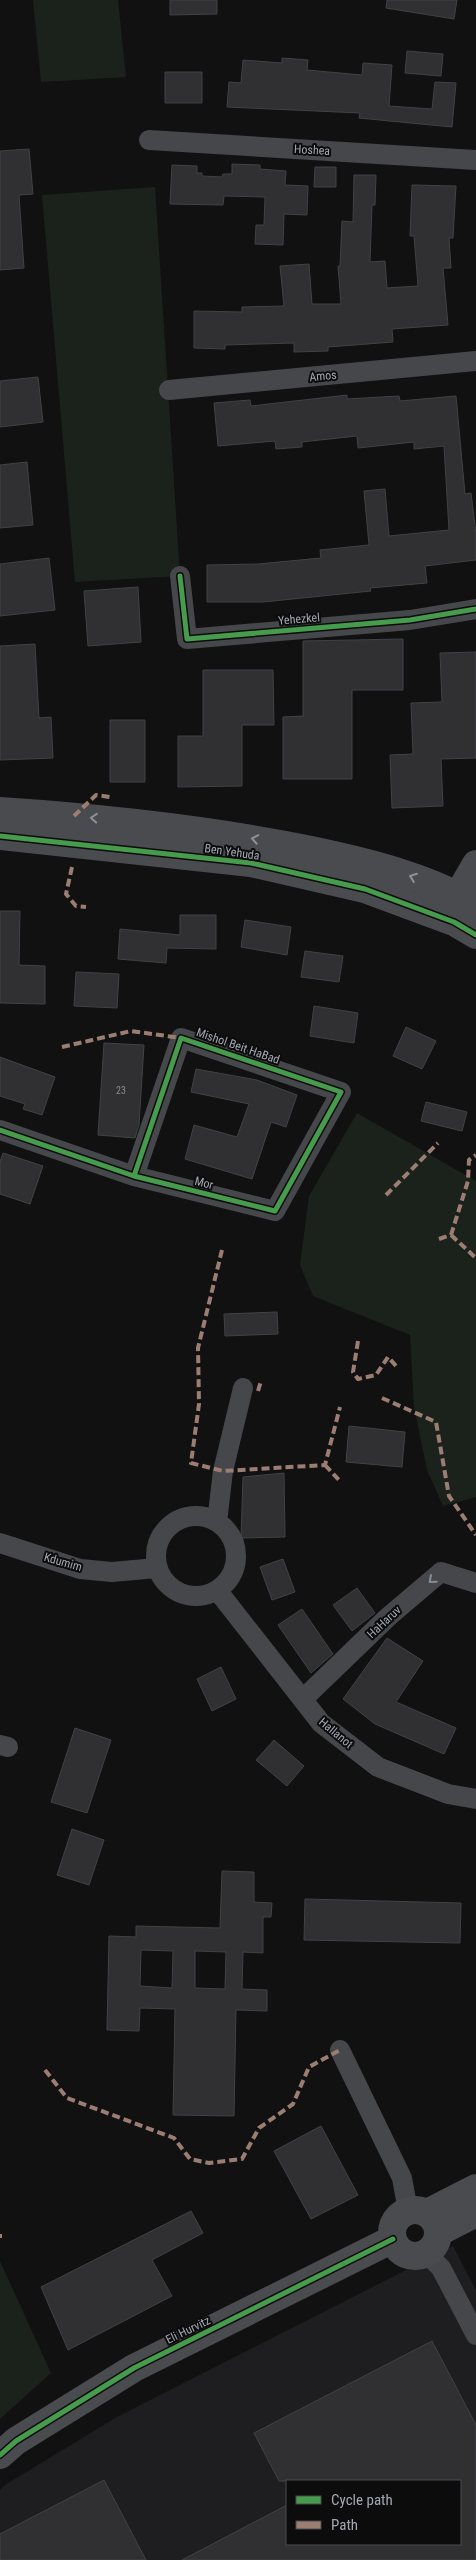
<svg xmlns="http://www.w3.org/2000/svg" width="476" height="2560" viewBox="0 0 476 2560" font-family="'Roboto Condensed',sans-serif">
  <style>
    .built { fill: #1e1e20; fill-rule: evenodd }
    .green { fill: #1b221c }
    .building { fill: #303032; stroke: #404246; fill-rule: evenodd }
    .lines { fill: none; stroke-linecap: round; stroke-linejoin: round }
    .street { stroke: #46474a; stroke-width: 20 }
    .secondary { stroke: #4a4b4e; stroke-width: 28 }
    .quiet { stroke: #9b7d72; stroke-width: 4; stroke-dasharray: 8 4; stroke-linecap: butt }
    .cycleway-casing { stroke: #0c0c0d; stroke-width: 8 }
    .cycleway { stroke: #469c4c; stroke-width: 5 }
    .oneway { stroke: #8c919a }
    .oneway2 { stroke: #868b94 }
    .labels { text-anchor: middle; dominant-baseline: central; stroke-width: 4; stroke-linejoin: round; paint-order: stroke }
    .number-label { font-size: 10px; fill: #868a93 }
    .street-label { font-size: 12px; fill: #a2a8b3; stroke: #0c0c0d }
  </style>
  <rect width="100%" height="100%" fill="#111112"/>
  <path class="built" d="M453,2246l23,44v270h-476v-70l5,-5 112,-68zM287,2481h173v63h-173z"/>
  <path class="green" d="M33,0h85l8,77 -85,5z
    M155,187l25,389 -105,6 -33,-387z
    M357,1113l119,68v316l-33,9 -16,-36 -13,-63 -4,-72 -97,-39 -13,-31 9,-69z
    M0,2261l51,112 -51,46z"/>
  <path class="building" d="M170,0h47v14l-47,1z
    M387,0h70l-3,19 -68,-11z
    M407,51l36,3 -2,22 -36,-3z
    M282,58l26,2 -1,10 55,5 1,-12 29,2 -3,41 43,3 3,-27 21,1 -4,44 -93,-9 1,-5 -133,-6 2,-25 12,1 2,-23 39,3z
    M165,72h37v31h-37z
    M29,149l4,45 -14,1 5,73 -24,2v-119z
    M232,164l28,1v4l26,2 -1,14 23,1 -1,29 -23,-1 -1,31 -28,-1 1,-19h8l1,-28 -41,-1 -1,9 -53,-1 2,-39 25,1v7h5v3l20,1 1,-3h9z
    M315,167h21v20h-22z
    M354,175h22l-1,30h-3l-2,57 15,-1 2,27 31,-2 -4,-50h-4l2,-51 44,1 -3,52h-4l2,30h-8l5,57 -56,4 1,13 -65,5v4l-34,1v-9l-69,2v4l-31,-1v-37l48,1v-5l42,-1 -4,-40 29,-2 3,40h29l-3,-38h2l2,-45 11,1z
    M38,377l5,45 -43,5v-46z
    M347,395v4l52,-3 1,5 56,-5 9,98 6,-1 5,41v26l-51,6 2,17 -57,5 1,3 -108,11h-56v-37l51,-1 63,-6 -1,-8 49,-5 -5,-54 21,-2 4,47 60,-6 -5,-84 -30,3v-7l-56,6 -1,-12 -55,6v5l-26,2 -1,-8 -57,5 -4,-43 36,-3 1,6z
    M27,462l6,63 -33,3v-63z
    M49,558l6,52 -55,6v-52z
    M138,587l3,55 -53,4 -4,-55z
    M403,639v51h-51v89h-69v-62l20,-1v-75z
    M35,644l4,74 12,-1 2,41 -53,2v-114z
    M476,652v106l-35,1 2,47 -51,2 -2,-53 23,-1 -2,-51 31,-1 -2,-49z
    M203,670h70l1,55h-32v61l-64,1v-51h25z
    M110,720h35v62h-35z
    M0,911h20l-1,54 26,1v38l-45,-1z
    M180,915h36v34l-49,-1 -1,15 -48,-4 2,-30 60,6z
    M245,920l46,7 -4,28 -46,-8z
    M305,951l38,5 -4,26 -38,-5z
    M76,972l43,2 -2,34 -43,-2z
    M314,1006l44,7 -4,30 -44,-7z
    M406,1027l30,14 -14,28 -29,-13z
    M104,1043l40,2 -5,80 -4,13 -37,-3z
    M0,1057l55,20 -13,38 -19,-6 2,-5 -25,-8z
    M196,1069l61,11 40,15 -11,32 -15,-5 -19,57 -67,-20 9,-34 43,12 12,-33 -58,-12z
    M426,1102l41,10 -5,19 -41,-10z
    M3,1153l40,13 -13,38 -30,-10v-32z
    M277,1312l1,22 -53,2 -1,-22z
    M349,1426l56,6 -3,35 -56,-5z
    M284,1473l1,64 -44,1 2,-61z
    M283,1559l12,33 -23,8 -12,-33z
    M357,1588l18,25 -23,18 -19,-26z
    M302,1609l31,45 -22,19 -33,-48z
    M387,1638l36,23 -27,41 60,26 -12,26 -69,-30 -32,-25z
    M221,1667l15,32 -24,12 -15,-32z
    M75,1728l36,12 -24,73 -36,-11z
    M274,1740l30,26 -17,20 -31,-26z
    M72,1829l32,11 -15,45 -32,-10z
    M222,1871l32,1v30l18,1 -1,14h-8v36l-20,-1 -1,37 25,1v21l-31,-1 -2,106 -61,-1 2,-106 -35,-1 -1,23 -32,-1 2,-94 27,1v-11l84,2zM141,1950l32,1 -1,37 -32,-2zM195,1951l31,1 -1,37 -30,-1z
    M305,1899l156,4 -1,40 -156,-3z
    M321,2126l37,69 -47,24 -37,-68z
    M191,2211l12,22 -51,27 20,36 -104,54 -27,-63z
    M432,2341l44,84v135h-294l105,-55v39h173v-63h-181l-25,-48z
    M104,2480l42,80h-146v-26z"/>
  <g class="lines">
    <path class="street" d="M149,140l327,20
      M169,390l307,-29
      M180,576l7,63 223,-19 66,-11
      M0,1130l134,46 141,35 66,-119 -160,-54 -47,138
      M156 1556a40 40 0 1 1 80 0a40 40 0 1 1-80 0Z
      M217,1522l6,-51 20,-83
      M0,1543l80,26 32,3 45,-4
      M217,1590l104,133 57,44 70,27 28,5
      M303,1699l85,-82 53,-45 35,11
      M0,1745l8,2
      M340,2050l62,128 6,33
      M426,2253l15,15 35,67"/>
    <path class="secondary" d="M0,811c105,7 209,18 311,39 57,12 114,26 165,55
      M0,836l251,27 114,26 89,33 22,13
      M455,913l3,-18 18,-31
      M392 2233a23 23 0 1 1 46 0a23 23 0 1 1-46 0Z
      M427,2213l49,-25
      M439,2232l37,-19
      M0,2455l16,-14 118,-73 259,-129"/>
    <path class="quiet" d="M74,816l22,-21 14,2
      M72,867l-6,27 10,12 10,1
      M62,1047l69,-16 50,7
      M386,1195l52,-52
      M451,1235l17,-54 1,-21 7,-5
      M451,1235l25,23
      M439,1239l12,-4
      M222,1250l-24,98 1,56 -8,59 32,8 102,-6 15,-58
      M358,1341l-5,31 5,7 18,-4 12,-18 9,10
      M258,1391l3,-10
      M382,1398l54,24 13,74 27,39
      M325,1465l14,15
      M45,2070l22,28 107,40 16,21 19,4 33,-4 17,-31 34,-24 16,-37 31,-17
      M0,2236h2"/>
    <defs>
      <path id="cycleway" d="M180,576l7,63 223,-19 66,-11
        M0,836l251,27 114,26 89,33 22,13
        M0,1130l134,46 141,35 66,-119 -160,-54 -47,138
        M0,2455l16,-14 118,-73 259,-129"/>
    </defs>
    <use href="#cycleway" class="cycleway-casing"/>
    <use href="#cycleway" class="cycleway"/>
  </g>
  <defs><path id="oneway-chevron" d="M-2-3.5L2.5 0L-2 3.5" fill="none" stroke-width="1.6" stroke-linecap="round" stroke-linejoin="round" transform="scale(1.25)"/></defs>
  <g class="oneway">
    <use href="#oneway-chevron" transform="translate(94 818) rotate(-175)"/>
    <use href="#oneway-chevron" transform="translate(255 839) rotate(-169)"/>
    <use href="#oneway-chevron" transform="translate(413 877) rotate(-159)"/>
  </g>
  <use class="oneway2" href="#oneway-chevron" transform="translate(432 1580) rotate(139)"/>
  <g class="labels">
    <g class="number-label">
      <text x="121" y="1090">23</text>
    </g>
    <g class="street-label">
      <text transform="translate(312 150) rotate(3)">Hoshea</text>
      <text transform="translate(323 376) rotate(-5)">Amos</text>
      <text transform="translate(299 619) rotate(-5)">Yehezkel</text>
      <text transform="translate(232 852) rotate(8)">Ben Yehuda</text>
      <text transform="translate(238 1046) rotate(19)">Mishol Beit HaBad</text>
      <text transform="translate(204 1183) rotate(14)">Mor</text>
      <text transform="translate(63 1562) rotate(16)">Kdumim</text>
      <text transform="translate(384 1622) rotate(-43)">HaHaruv</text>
      <text transform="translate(336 1733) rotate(40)">HaIlanot</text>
      <text transform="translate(188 2330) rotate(-26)">Eli Hurvitz</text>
    </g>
  </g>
  <rect x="286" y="2480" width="175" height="65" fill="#0c0c0d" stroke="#484a4f"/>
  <rect x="296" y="2496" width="25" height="8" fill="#469c4c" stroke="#484a4f"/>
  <text x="331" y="2505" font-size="15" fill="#a2a8b3">Cycle path</text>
  <rect x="296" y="2521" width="25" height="8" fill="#9b7d72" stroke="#484a4f"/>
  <text x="331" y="2530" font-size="15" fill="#a2a8b3">Path</text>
</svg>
